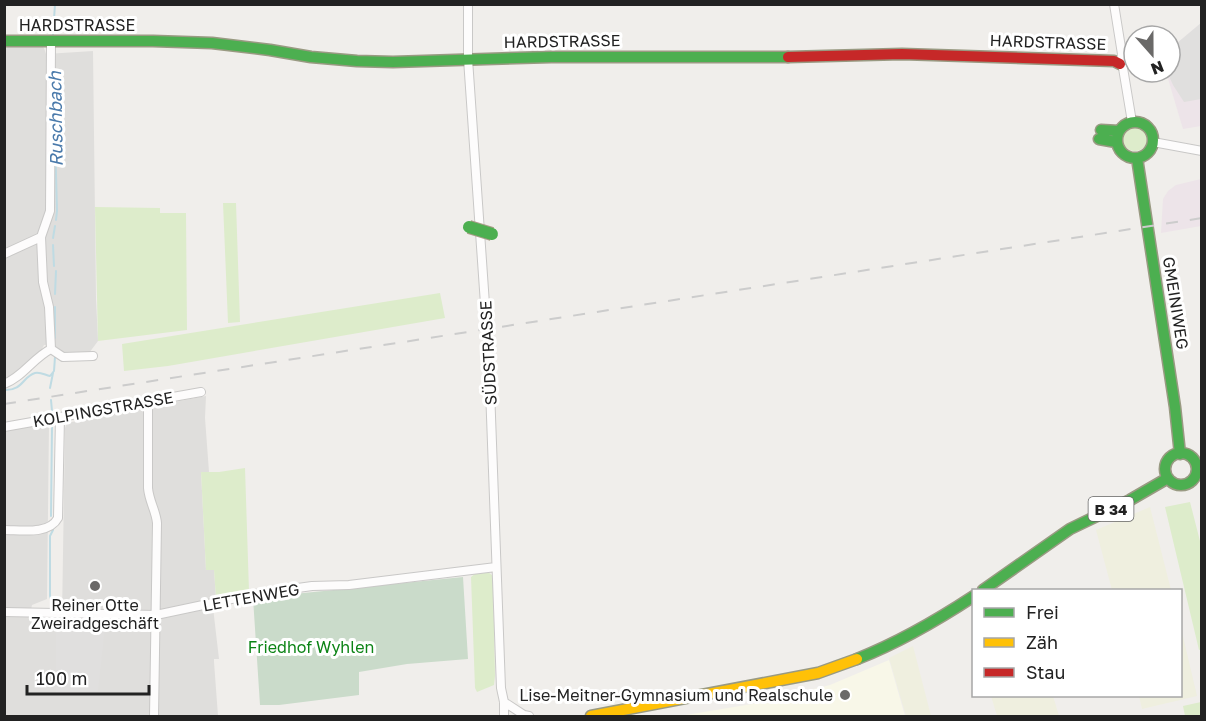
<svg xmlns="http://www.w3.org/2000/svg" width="1206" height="721" viewBox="0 0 1206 721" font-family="'Golos Text',sans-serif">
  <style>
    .residential { fill: #dfdedc }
    .industrial { fill: #ede4e9 }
    .education { fill: #f8f7e8 }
    .farmland { fill: #efefdf }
    .grass { fill: #ddeccb }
    .cemetery { fill: #cadbca }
    .parking { fill: #e0dfde }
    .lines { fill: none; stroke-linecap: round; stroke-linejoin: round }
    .stream { stroke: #bfdbe3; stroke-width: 2 }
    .street-casing { stroke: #c9c8c7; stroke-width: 10 }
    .fast-casing { stroke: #999a82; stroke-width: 13 }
    .slow-casing { stroke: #999a82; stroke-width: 13 }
    .jam-casing { stroke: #999a82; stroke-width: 13 }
    .street { stroke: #fdfcfc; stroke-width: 8 }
    .fast { stroke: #4caf50; stroke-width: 10 }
    .slow { stroke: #ffc107; stroke-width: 10 }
    .jam { stroke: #c62828; stroke-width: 10 }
    .rail { stroke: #ccc; stroke-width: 2; stroke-dasharray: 12 12; stroke-linecap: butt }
    .fast-bridge-casing { stroke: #a79c86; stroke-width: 14; stroke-linecap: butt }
    .fast-bridge { stroke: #4caf50; stroke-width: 12 }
    .poi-dot { fill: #6a6968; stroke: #fff; stroke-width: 2 }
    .labels { text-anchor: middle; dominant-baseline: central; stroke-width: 6; stroke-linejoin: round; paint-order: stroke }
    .shield { fill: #fff; stroke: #646464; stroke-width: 1.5 }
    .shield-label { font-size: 15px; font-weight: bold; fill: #222 }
    .street-label { font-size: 16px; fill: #222; stroke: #fff }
    .poi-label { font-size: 16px; fill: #222; stroke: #fff }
    .park-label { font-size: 16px; fill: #0c8416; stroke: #fff }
    .water-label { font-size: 18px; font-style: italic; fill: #4a7aab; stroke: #fff }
  </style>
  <rect width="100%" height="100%" fill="#f0eeeb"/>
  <path class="residential" d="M5,46h37l2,2 2,6 47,-3 3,248 2,42 -9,12 -24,1 -12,-10 -9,1 -2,4 -28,26 -9,4z
    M206,396l-1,22 4,54h-8l5,98h8l2,28 -4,1 7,60h-5v3l4,54h-213l-1,-285 45,-7 -2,175 -15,6 -3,13 33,-1 3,-189 2,-5z"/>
  <path class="industrial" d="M1201,23v103l-18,3 -17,-57h4v-23z
    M1201,179v47l-40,7 2,-34 5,-8 8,-6z"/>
  <path class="education" d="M889,660l16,56h-225l72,-12 78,-19z"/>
  <path class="farmland" d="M1150,507l21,83h-59l-16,-60z
    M1181,628l16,68 -55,13 -3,-13h41z
    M913,646l18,70h-25l-17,-58z
    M991,696h62l6,20h-62z"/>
  <path class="grass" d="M1123 139a12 12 0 1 1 24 0a12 12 0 1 1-24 0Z
    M223,203h13l4,119 -12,1z
    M95,207l65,1v5h26l1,117 -89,11z
    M440,293l5,25 -277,48 -44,5 -2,-27z
    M245,468l4,123 -33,7 -2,-28h-8l-5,-98h18z
    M1190,502l11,43 1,104 -3,1 -34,-143z
    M481,572h7l5,4 2,100 -1,9 -17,7 -2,-4 -4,-111 5,-4z
    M1201,702v14h-16l-2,-10z"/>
  <path class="cemetery" d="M463,577l5,82 -61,5 -48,8v23l-80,10h-19l-7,-107z"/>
  <path class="parking" d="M1201,23v76l-17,3 -11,-17 -6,-13h3v-23z
    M67,626l38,1 -7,64 -42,3v-66z"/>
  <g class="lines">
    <path class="stream" d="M53,35l2,-31
      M54,100l3,111 -1,9
      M53,238l2,-12
      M53,245l1,21
      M55,294l1,-23
      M55,338v-31
      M50,388l3,-15
      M4,390c19,1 19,-14 31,-17 6,-1 10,2 15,3l4,-5 1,-14
      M51,400l1,11
      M51,516l1,-90
      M53,530l-3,6v60l3,9
      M55,626l1,-7"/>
    <defs>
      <path id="street" d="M468,4v55l21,303 12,326 3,14v14
        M1114,4l8,50 -2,10 3,4 9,54
        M51,42l-1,169 -9,26 2,45 6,25 2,42
        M1153,142l49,9
        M4,254l37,-17
        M4,384c19,-7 29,-26 47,-35l12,8 30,-1
        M148,401v87c1,13 8,23 9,35l-3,193
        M4,427l197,-35
        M4,530c17,0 45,5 54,-12l2,-101
        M4,612l152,3 99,-21 57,-8 37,-1 147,-18
        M504,702l20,13 5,1"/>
      <path id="fast" d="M4,41h149l59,2 58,7 41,7 46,4 36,1 158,-5h237
        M1117 140a18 18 0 1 1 36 0a18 18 0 1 1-36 0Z
        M1101,130l18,1
        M1099,139l17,3
        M1137,158l38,249 5,47
        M1165 469a16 16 0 1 1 32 0a16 16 0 1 1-32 0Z
        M983,590l87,-61 60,-29 38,-22
        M857,659c43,-17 79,-38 117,-63"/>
      <path id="slow" d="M591,716l227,-43 39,-14"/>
      <path id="jam" d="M788,57l114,-3 212,7 6,3"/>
    </defs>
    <use href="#street" class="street-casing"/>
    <use href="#fast" class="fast-casing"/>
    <use href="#slow" class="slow-casing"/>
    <use href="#jam" class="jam-casing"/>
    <use href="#street" class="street"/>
    <use href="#fast" class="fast"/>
    <use href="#slow" class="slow"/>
    <use href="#jam" class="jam"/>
    <path class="rail" d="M4,404l1198,-186"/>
    <defs>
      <path id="fast-bridge" d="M469,227l23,7"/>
    </defs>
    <use href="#fast-bridge" class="fast-bridge-casing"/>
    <use href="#fast-bridge" class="fast-bridge"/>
  </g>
  <g class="poi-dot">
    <circle cx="95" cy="586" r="6"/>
    <circle cx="845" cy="695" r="6"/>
  </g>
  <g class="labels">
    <rect class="shield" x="1088.5" y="497" width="45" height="24" rx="4.5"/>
    <g class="shield-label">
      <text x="1111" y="509">B 34</text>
    </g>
    <g class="street-label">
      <text x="77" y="25">HARDSTRASSE</text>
      <text transform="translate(562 41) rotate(-1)">HARDSTRASSE</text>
      <text transform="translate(1048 42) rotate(2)">HARDSTRASSE</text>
      <text transform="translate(1176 303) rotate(81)">GMEINIWEG</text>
      <text transform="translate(488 353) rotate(-93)">SÜDSTRASSE</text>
      <text transform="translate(103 409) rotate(-10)">KOLPINGSTRASSE</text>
      <text transform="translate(251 597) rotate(-10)">LETTENWEG</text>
    </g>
    <g class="poi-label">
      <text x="95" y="605">Reiner Otte<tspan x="95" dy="18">Zweiradgeschäft</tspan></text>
      <text x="833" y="695" text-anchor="end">Lise-Meitner-Gymnasium und Realschule</text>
    </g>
    <g class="park-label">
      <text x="311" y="647">Friedhof Wyhlen</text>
    </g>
    <g class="water-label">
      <text transform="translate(55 119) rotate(-91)">Ruschbach</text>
    </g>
  </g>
  <rect width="1206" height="721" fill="none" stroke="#222222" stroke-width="12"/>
  <rect x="972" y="589" width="210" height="108" fill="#ffffff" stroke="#a7a7a7" stroke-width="1.5"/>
  <rect x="984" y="608" width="30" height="9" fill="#4caf50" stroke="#a7a7a7" stroke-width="1.5"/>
  <text x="1026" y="619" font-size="18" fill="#222222">Frei</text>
  <rect x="984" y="638" width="30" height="9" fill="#ffc107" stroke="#a7a7a7" stroke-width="1.5"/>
  <text x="1026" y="649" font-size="18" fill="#222222">Zäh</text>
  <rect x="984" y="668" width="30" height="9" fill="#c62828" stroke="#a7a7a7" stroke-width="1.5"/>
  <text x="1026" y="679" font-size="18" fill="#222222">Stau</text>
  <g transform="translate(1152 54) rotate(159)"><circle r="28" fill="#ffffff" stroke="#a7a7a7" stroke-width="1.5"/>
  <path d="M0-4.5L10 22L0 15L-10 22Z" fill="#6a6968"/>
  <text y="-9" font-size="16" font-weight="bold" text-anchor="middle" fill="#222222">N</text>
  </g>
  <path d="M27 685v9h122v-9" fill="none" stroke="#222222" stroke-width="3"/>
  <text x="36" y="685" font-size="18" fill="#222222" stroke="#ffffff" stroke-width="4.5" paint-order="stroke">100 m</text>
</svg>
